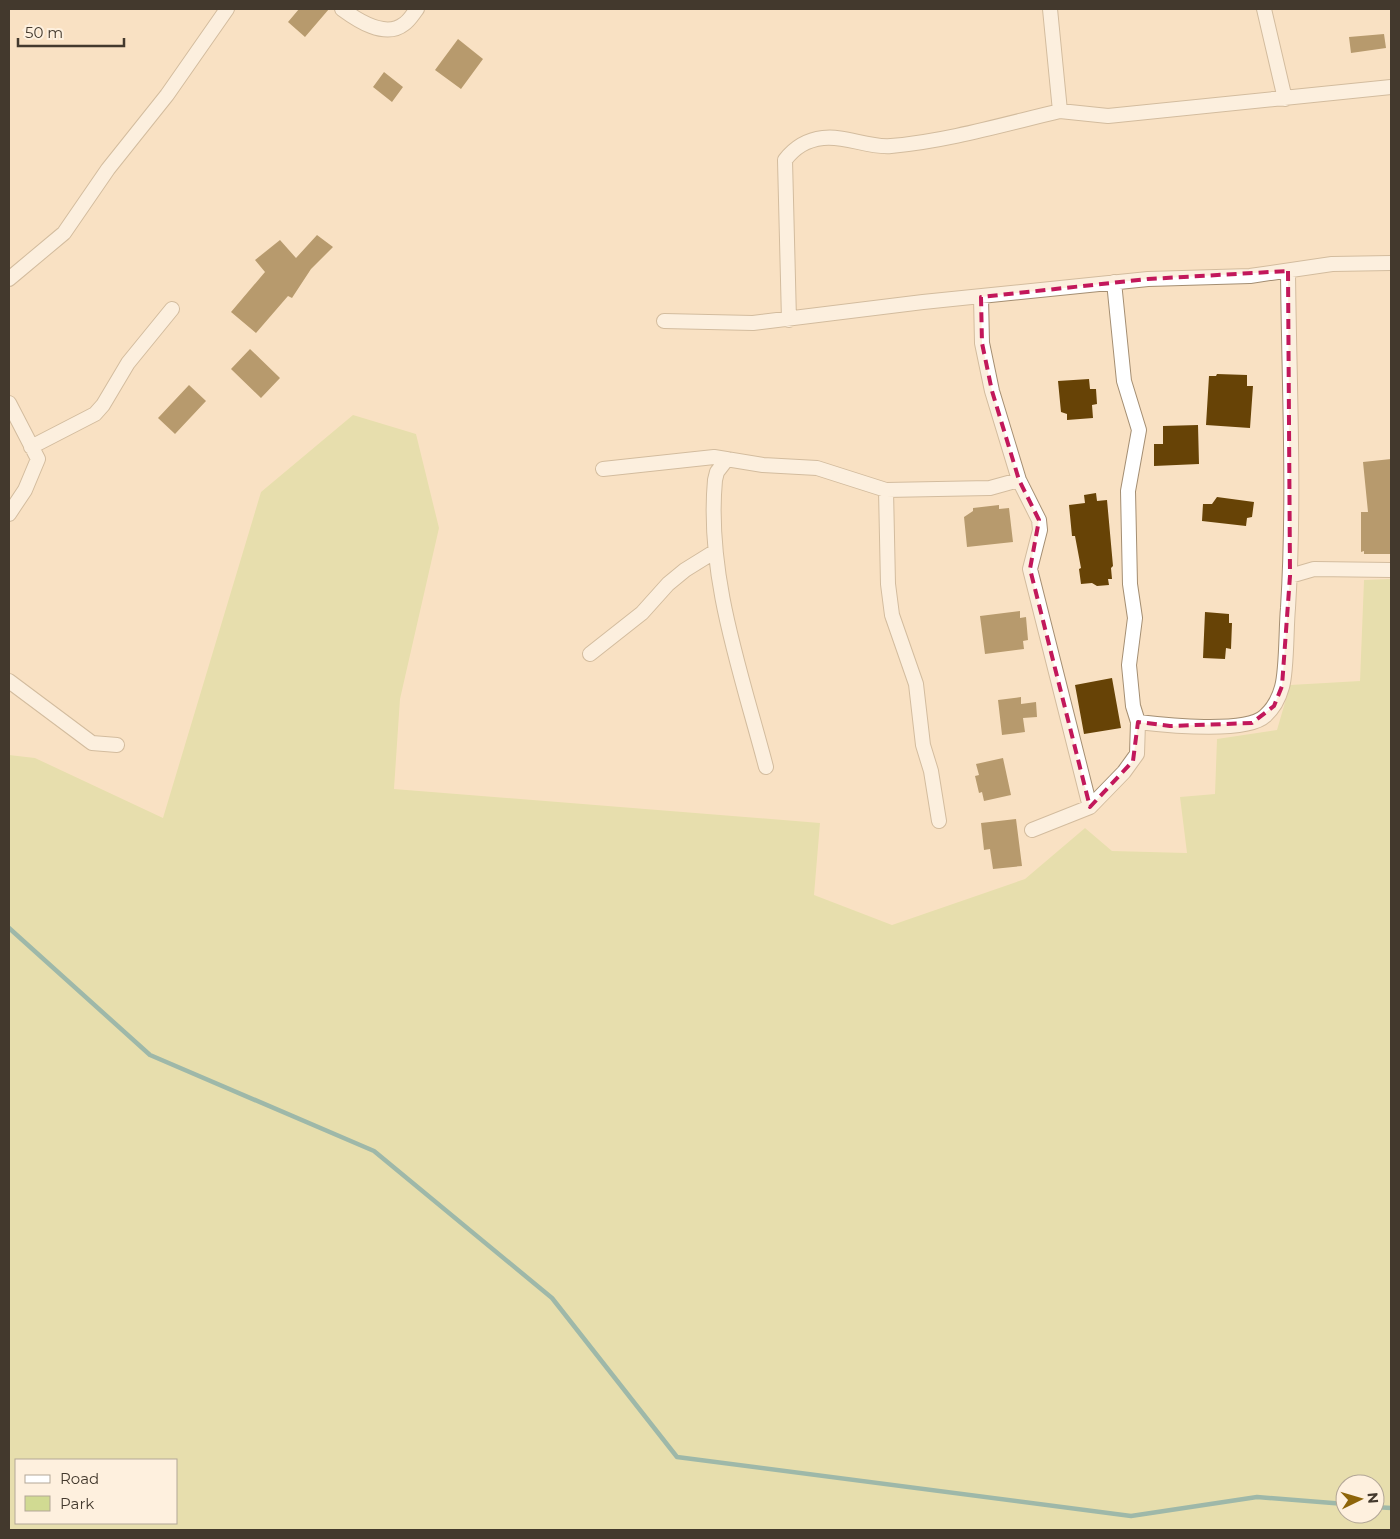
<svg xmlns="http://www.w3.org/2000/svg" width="1400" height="1539" viewBox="0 0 1400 1539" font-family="Montserrat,sans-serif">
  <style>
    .green { fill: #d1da92; fill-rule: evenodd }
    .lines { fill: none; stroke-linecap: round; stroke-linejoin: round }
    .stream { stroke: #2f868a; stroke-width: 4.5 }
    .building { fill: #674306 }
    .street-casing { stroke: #a48e72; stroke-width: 16 }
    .street { stroke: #fff; stroke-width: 14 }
    .marked { fill: none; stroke: #c2185b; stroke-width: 4; stroke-dasharray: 10 6; stroke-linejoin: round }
  </style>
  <rect width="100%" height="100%" fill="#f9e1c3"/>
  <path class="green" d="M353,415l63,19 23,94 -39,171 -6,90 426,34 -6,72 78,30 133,-46 60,-51 27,23 75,2 -7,-56 35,-3 2,-55 60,-9 13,-45 70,-4 4,-101 27,-1v951h-1382v-775l26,3 128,60 98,-326zM176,1460v63h-160v-63zM1345,1484h30v30h-30z"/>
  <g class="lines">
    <path class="stream" d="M9,928l141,127 224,96 178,147 125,159 454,59 126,-19 88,7
      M1375,1507l16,1"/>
  </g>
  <path class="building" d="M299,9h30l-24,28 -17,-15z
    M1384,34l2,14 -35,5 -2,-16z
    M458,39l25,20 -22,30 -26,-19z
    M384,72l19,15 -11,15 -19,-15z
    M317,235l16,12 -22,22 -19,29 -4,-2 -32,37 -25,-21 34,-40 -10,-12 25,-20 16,18z
    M250,349l30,29 -19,20 -30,-29z
    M1217,374l30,1v11h6l-3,42 -44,-3 3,-49h7z
    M1089,379l1,10h6l1,15 -5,1 1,13 -26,2v-6l-6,-2 -3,-31z
    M189,385l17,16 -31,33 -17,-16z
    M1198,425l1,39 -45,2v-22h9v-18z
    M1391,459v95h-27v-3l-3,1v-40h7l-5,-50z
    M1096,493l1,8 10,-1 6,66 -2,2 1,11h-4l1,6 -12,1 -5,-3 -11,1 -2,-15 2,-1 -6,-32h-3l-3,-31 16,-2 -1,-8z
    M1217,497l37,5 -2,15 -5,1 -1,8 -44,-5 1,-17h9z
    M999,505v4l10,-1 4,34 -46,5 -3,-30 9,-6v-3z
    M1020,611v7l6,-1 2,23 -5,1 1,8 -39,5 -5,-38z
    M1205,612l24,2v9h3l-1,26 -5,-1 -1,11 -22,-1z
    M1112,678l9,50 -37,6 -9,-49z
    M1021,697v7l15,-2 1,15 -14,1 2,14 -23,3 -4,-35z
    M1003,758l8,37 -27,6 -2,-9 -3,1 -4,-17 4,-1 -3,-11z
    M1016,819l6,47 -29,3 -3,-20 -6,1 -3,-27z"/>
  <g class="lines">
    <defs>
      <path id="street" d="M342,9c15,11 43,30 62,15 5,-3 9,-10 13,-15
        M1264,9l21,90
        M1060,111l48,5 283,-29
        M9,279l55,-46 44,-64 59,-74 60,-86
        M981,297l1,46 10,48 27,89 20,40 1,10 -10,39 60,238
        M789,320l-4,-160c10,-13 21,-20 38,-22 22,-3 45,10 68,8 57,-5 114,-22 169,-35l-10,-102
        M664,321l89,2 170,-21 225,-23 102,-3 82,-12 59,-1
        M9,403l29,56 -13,31 -16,24
        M31,447l64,-33 8,-9 25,-42 44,-54
        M727,459l-10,13 -2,8c-9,97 27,195 51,287
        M603,469l111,-12 49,8 54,3 69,22 104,-2 29,-8
        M886,490l2,94 4,31 24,69 7,61 8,26 8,50
        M1290,576l24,-7 77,1
        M590,654l52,-41 26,-29 17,-14 29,-18
        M9,681l83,62 25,2
        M1138,722c26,3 108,12 127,-6 8,-7 14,-18 17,-29 5,-17 4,-59 6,-79 7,-112 1,-225 0,-337
        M1032,830l58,-23 34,-35 13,-18 1,-32 -5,-16 -4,-41 6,-47 -5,-34 -2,-93 11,-61 -15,-49 -10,-99"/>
    </defs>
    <use href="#street" class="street-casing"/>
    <use href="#street" class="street"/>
  </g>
  <path d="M0 0H1400V1539H0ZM1288,271l2,305 -8,110 -8,20 -22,17 -82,3 -32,-4 -5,39 -43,46 -60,-238 9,-49 -20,-40 -27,-89 -10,-48 -1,-46 167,-18z" fill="#f9e1c3" fill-opacity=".55" fill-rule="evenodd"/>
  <path class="marked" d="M1288,271l2,305 -8,110 -8,20 -22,17 -82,3 -32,-4 -5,39 -43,46 -60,-238 9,-49 -20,-40 -27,-89 -10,-48 -1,-46 167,-18z"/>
  <rect width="1400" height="1539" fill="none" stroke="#43392d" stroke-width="20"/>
  <rect x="15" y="1459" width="162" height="65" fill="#fef0de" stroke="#b3a797"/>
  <rect x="25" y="1475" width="25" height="8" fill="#ffffff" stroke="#b3a797"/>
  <text x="60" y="1484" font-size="15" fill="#43392d">Road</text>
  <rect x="25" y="1496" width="25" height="15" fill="#d1da92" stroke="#b3a797"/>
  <text x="60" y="1509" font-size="15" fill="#43392d">Park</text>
  <g transform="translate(1360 1499) rotate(85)"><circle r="24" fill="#fef0de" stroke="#b3a797"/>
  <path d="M0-4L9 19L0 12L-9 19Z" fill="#8e6509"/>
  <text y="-8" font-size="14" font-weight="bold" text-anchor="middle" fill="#43392d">N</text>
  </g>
  <path d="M18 38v8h106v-8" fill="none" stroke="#43392d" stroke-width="2.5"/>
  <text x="25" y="38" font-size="15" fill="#43392d" stroke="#fef0de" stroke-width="4" paint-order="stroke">50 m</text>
</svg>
